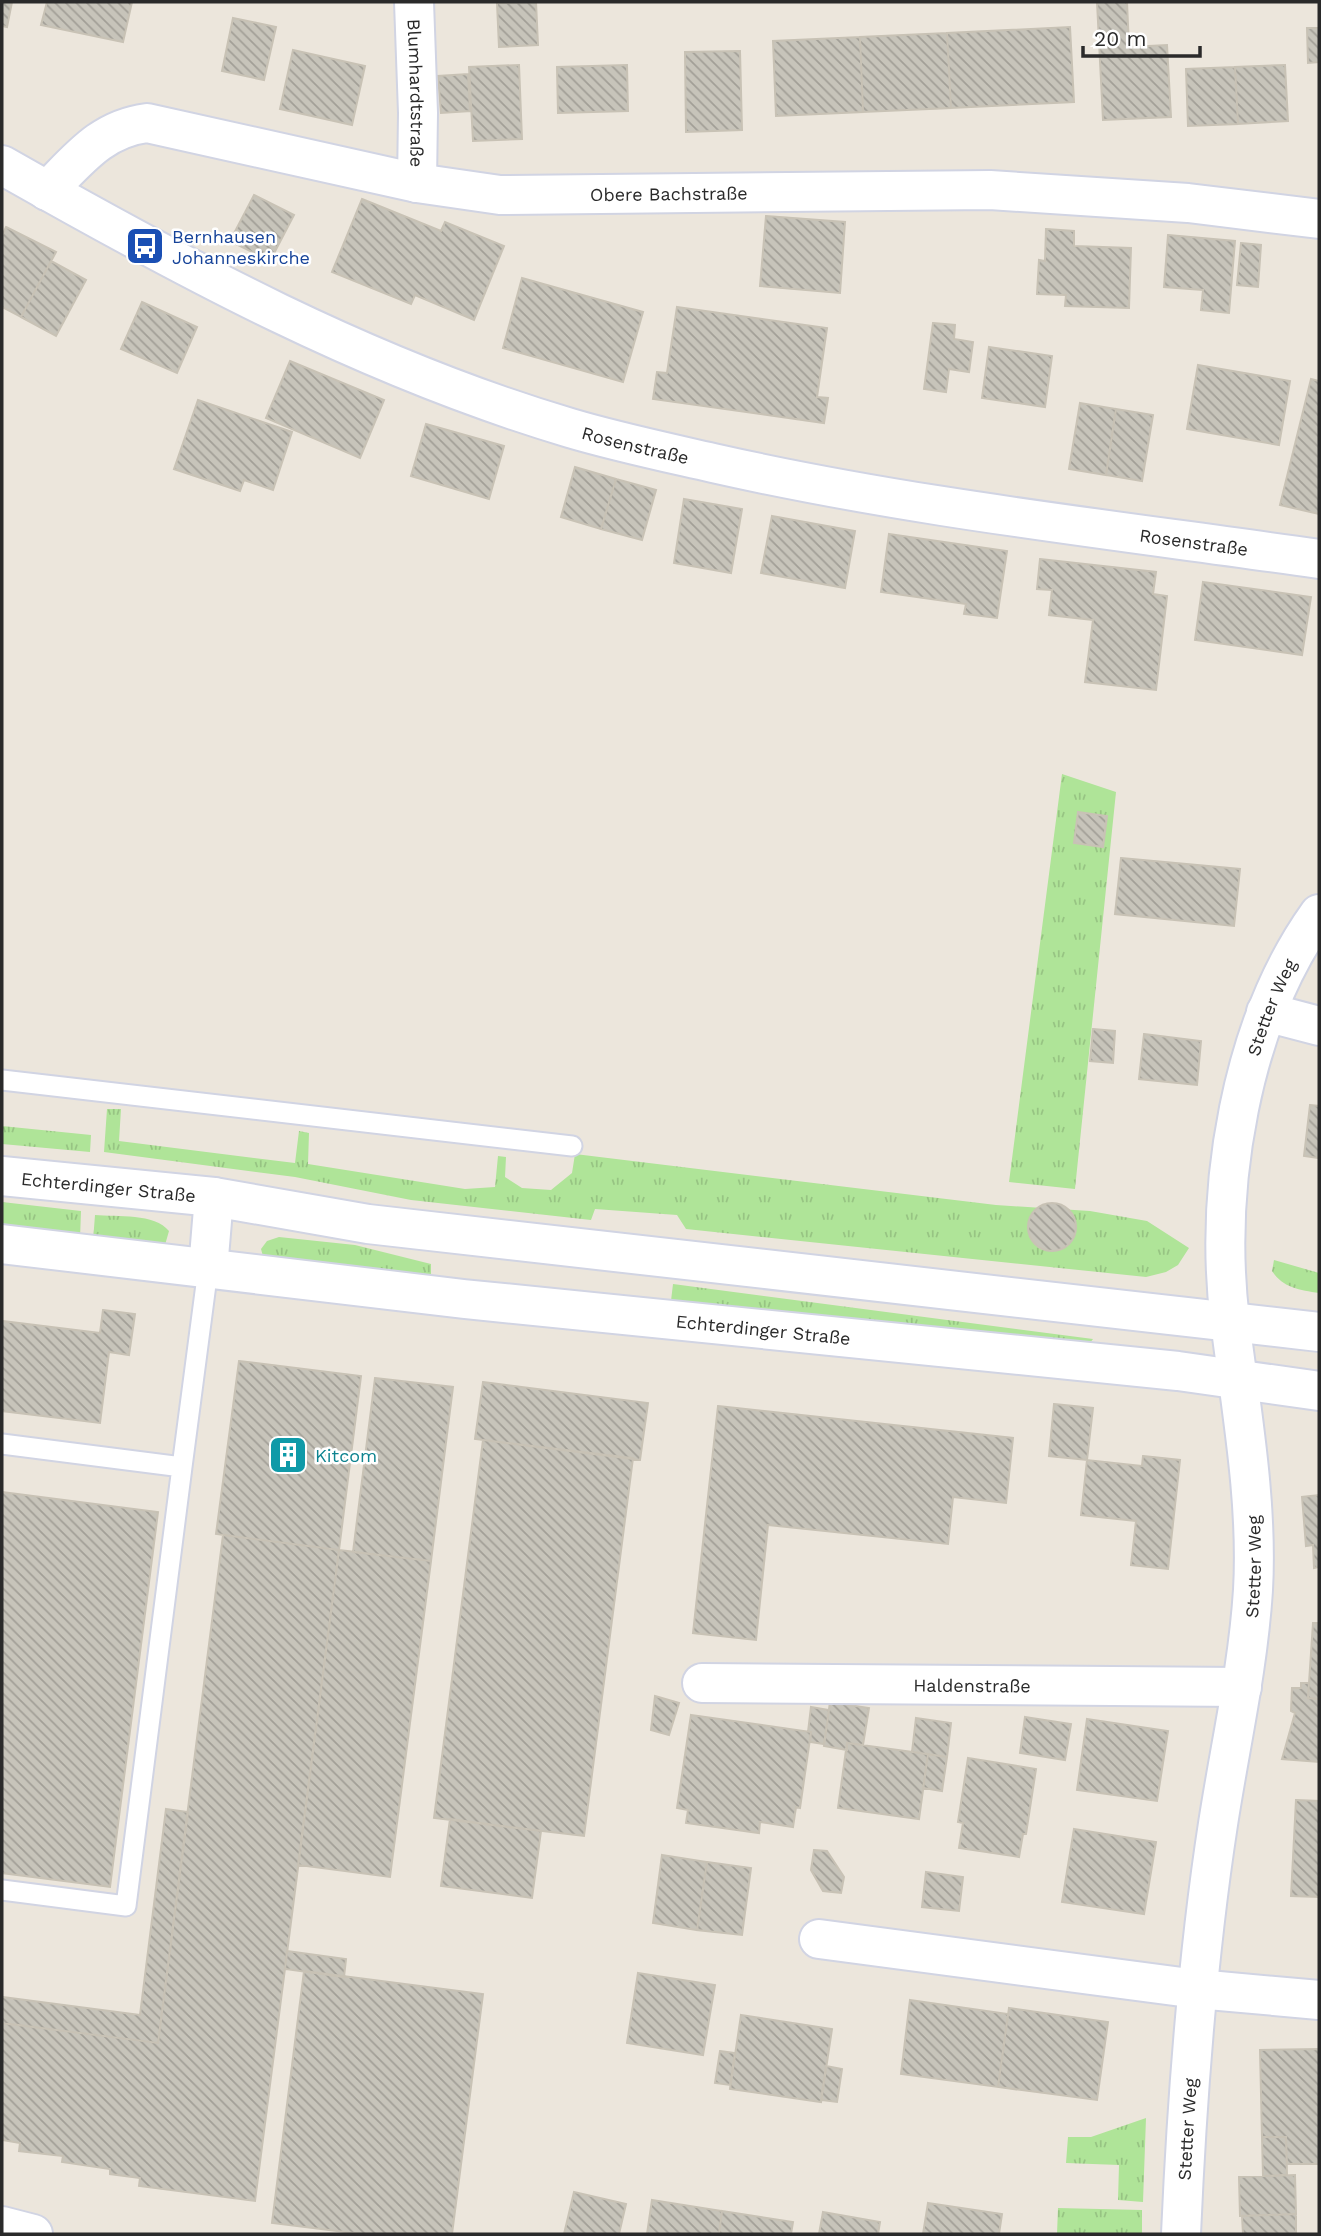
<svg xmlns="http://www.w3.org/2000/svg" width="1321" height="2236" viewBox="0 0 1321 2236" font-family="'Work Sans',sans-serif">
  <style>
    .grass { fill: url(#grass-tufts) }
    .building { fill: url(#building-back-hatch); stroke: #c8c2b5; stroke-width: 2 }
    .lines { fill: none; stroke-linecap: round; stroke-linejoin: round }
    .service-casing { stroke: #d1d4e3; stroke-width: 23 }
    .minor-casing { stroke: #d1d4e3; stroke-width: 42 }
    .secondary-casing { stroke: #d1d4e3; stroke-width: 42 }
    .service { stroke: #fff; stroke-width: 19 }
    .minor { stroke: #fff; stroke-width: 38 }
    .secondary { stroke: #fff; stroke-width: 38 }
    .labels { text-anchor: middle; dominant-baseline: central; stroke-width: 5; stroke-linejoin: round; paint-order: stroke }
    .street-label { font-size: 18px; fill: #2a2a2a; stroke: #fff }
    .transit-label { font-size: 18px; fill: #164399; stroke: #fff; text-anchor: start }
    .culture-label { font-size: 18px; fill: #0d838f; stroke: #fff; text-anchor: start }
  </style>
  <defs>
    <pattern id="grass-tufts" width="24" height="20" patternUnits="userSpaceOnUse" patternTransform="scale(1.75)"><rect width="24" height="20" fill="#afe498"/><path d="M3 7l-1-3M5 7V3M7 7l1-3M15 17l-1-3M17 17v-4M19 17l1-3" fill="none" stroke="#97c483"/></pattern>
    <pattern id="building-back-hatch" width="6" height="6" patternUnits="userSpaceOnUse" patternTransform="scale(1.75)"><rect width="6" height="6" fill="#c7c4ba"/><path d="M-1 5l2 2M0 0l6 6M5-1l2 2" fill="none" stroke="#a29f97"/></pattern>
  </defs>
  <rect width="100%" height="100%" fill="#ece6dc"/>
  <path class="grass" d="M1062,774l54,18 -41,397 -66,-7z
    M107,1109h14l-2,32 176,22 4,-32 10,2 -1,31 157,25 30,-2 3,-31 8,1 -1,20 17,11 29,2 21,-17 3,-19 421,51 94,6 57,10 42,27 -11,17 -12,7 -20,5 -460,-48 -9,-14 -82,-6 -4,11 -180,-20 -116,-23 -191,-25z
    M2,1126l89,9 -1,17 -88,-8z
    M2,1202l79,9 -1,28 -78,-10z
    M95,1215c22,2 60,-2 74,16l-4,14 -72,-4z
    M279,1237l76,8 76,19v14l-167,-18 -3,-11 6,-8z
    M1274,1260l45,13v20c-19,-3 -36,-5 -47,-22z
    M673,1284l420,55 -6,8 -417,-38z
    M1146,2118l-3,84 -25,-2 1,-35 -53,-2 2,-26h23z
    M1058,2208l84,2v24h-85z"/>
  <path class="building" d="M2,2h10l-5,25 -5,-1z
    M47,2h85l-9,40 -82,-17z
    M536,2l2,43 -39,2 -2,-44z
    M1097,2h30l2,45 38,-2 4,72 -68,3z
    M233,18l43,9 -12,53 -42,-9z
    M1070,27l4,75 -123,6 -4,-75z
    M1307,28h12v34l-11,1z
    M947,33l4,75 -88,4 -3,-75z
    M860,37l3,75 -87,4 -3,-75z
    M293,50l72,16 -13,59 -72,-16z
    M740,51l2,79 -56,2 -1,-80z
    M519,65l3,74 -49,2 -4,-74z
    M627,65l1,46 -70,2 -1,-46z
    M1285,65l3,56 -50,3 -3,-57z
    M1235,67l3,57 -50,2 -2,-57z
    M468,74l2,37 -29,2 -3,-37z
    M254,195l40,20 -24,46 -40,-20z
    M362,199l79,32 4,-9 59,24 -30,74 -59,-25 -4,9 -79,-32z
    M766,216l79,6 -5,71 -80,-7z
    M6,227l50,25 -35,65 -19,-10v-71z
    M1046,229l28,2v15l57,2 -2,60 -64,-2 1,-11 -29,-1 2,-34 6,1z
    M1168,235l67,6 -6,72 -28,-3 2,-20 -39,-3z
    M1241,243l20,2 -3,42 -21,-2z
    M51,261l35,19 -30,56 -35,-19z
    M522,278l121,34 -20,70 -120,-34z
    M142,302l55,25 -20,46 -56,-24z
    M677,307l150,21 -10,69 11,1 -4,25 -171,-24 4,-27 10,1z
    M933,323l22,2 -1,14 19,3 -4,30 -20,-3 -3,23 -22,-3z
    M989,347l63,9 -7,51 -63,-9z
    M290,361l94,39 -24,58 -94,-40z
    M1198,365l92,16 -11,64 -92,-16z
    M1311,379l8,2v133l-39,-9z
    M198,400l94,32 -19,58 -29,-10 -4,11 -66,-22z
    M1080,403l36,6 -10,66 -37,-6z
    M1116,409l37,6 -11,66 -36,-6z
    M426,424l78,22 -15,53 -78,-23z
    M575,467l41,12 -15,50 -40,-12z
    M616,479l40,11 -14,50 -41,-11z
    M684,499l58,10 -11,64 -57,-10z
    M772,516l83,15 -10,57 -84,-15z
    M889,534l118,17 -10,67 -33,-4 2,-10 -85,-12z
    M1040,559l116,13 -3,22 14,2 -11,94 -71,-8 8,-62 -44,-5 3,-25 -15,-1z
    M1203,582l108,15 -9,58 -107,-15z
    M1078,812l29,4 -4,31 -29,-4z
    M1121,858l119,11 -6,57 -119,-12z
    M1093,1029l22,2 -2,32 -23,-2z
    M1144,1034l57,7 -4,44 -58,-6z
    M1310,1105l9,1v52l-15,-2z
    M1028 1227a24 24 0 1 1 48 0a24 24 0 1 1-48 0Z
    M103,1310l32,4 -6,41 -20,-3 -9,71 -98,-12v-90l98,12z
    M239,1361l122,15 -22,174 -123,-16z
    M375,1378l78,9 -22,174 -78,-9z
    M483,1382l165,21 -8,57 -165,-21z
    M1054,1404l39,4 -6,52 -38,-4z
    M718,1406l295,32 -7,65 -53,-6 -5,47 -180,-19 -12,115 -63,-7z
    M483,1440l150,18 -49,378 -150,-18z
    M1143,1456l37,4 -12,109 -37,-4 5,-44 -55,-6 6,-55 55,6z
    M2,1492l156,20 -48,375 -108,-14z
    M1319,1495v72l-5,1 -1,-23 -7,1 -4,-49z
    M223,1535l116,15 -84,651 -116,-15 1,-8 -30,-4v-5l-48,-7 1,-6 -44,-5 1,-8 -18,-3v-117l156,20z
    M339,1550l92,11 -41,316 -92,-12z
    M1313,1623h6v76l-11,-1z
    M1301,1683h8l-1,15 11,1v63l-37,-3 13,-46 -4,-2 1,-23h9z
    M655,1696l24,7 -10,32 -18,-5z
    M830,1702l39,6 -6,37 -16,-2v7l-23,-4z
    M811,1707l18,3 -5,34 -14,-2 1,-10h-3z
    M691,1715l120,17 -11,76 -4,-1 -3,20 -33,-5 -1,11 -73,-10 2,-13 -11,-2z
    M1025,1717l46,7 -6,36 -45,-7z
    M916,1718l35,5 -4,34 -35,-5z
    M1087,1719l81,12 -11,70 -80,-11z
    M847,1743l81,11 -9,65 -81,-11z
    M928,1754l19,3 -5,34 -19,-3z
    M968,1758l68,11 -10,65h-3l-4,23 -60,-9 4,-25 -5,-1z
    M1296,1800l23,1v96l-28,-1z
    M166,1809l22,3 -30,231 -156,-20v-26l138,18z
    M450,1819l91,12 -9,67 -91,-12z
    M1074,1829l82,13 -12,72 -82,-12z
    M814,1850l13,1 17,26 -3,16 -18,-2 -12,-21z
    M662,1855l45,7 -10,68 -44,-7z
    M707,1862l44,6 -9,67 -45,-5z
    M926,1872l37,5 -4,34 -37,-4z
    M287,1951l59,8 -2,18 -59,-8z
    M304,1971l179,23 -31,240h-91l-89,-11z
    M638,1973l77,12 -12,70 -76,-12z
    M910,2000l98,14 -10,73 -97,-13z
    M1009,2008l99,14 -11,78 -99,-13z
    M741,2015l91,14 -11,73 -91,-13z
    M1319,2049v115h-32l-1,-27h-24l-2,-87z
    M720,2051l15,2 -5,32 -15,-2z
    M826,2066l16,3 -5,33 -16,-2z
    M1262,2137h24l1,38 -24,1z
    M1295,2175l1,39 -56,2 -1,-39z
    M574,2192l52,12 -7,30h-55z
    M652,2200l70,11 -3,23h-72z
    M928,2203l74,11 -3,20h-76z
    M722,2211l71,11 -2,12h-72z
    M823,2212l57,10 -2,12h-59z
    M1296,2214v20h-53l-1,-18z"/>
  <g class="lines">
    <defs>
      <path id="service" d="M2,1080l570,66
        M2,1444l180,23 -56,439 -124,-16
        M182,1467l26,-198"/>
      <g id="minor">
        <path id="s1" d="M414,2l4,111 -1,70"/>
        <path id="s2" d="M2,165c183,104 366,203 568,263 47,14 95,24 143,35 199,45 404,67 606,96"/>
        <path id="s3" d="M47,191c32,-32 54,-62 100,-68l270,60 83,12 490,-5 198,13 131,16"/>
        <path d="M1266,1012l53,14"/>
        <path id="s4" d="M2,1244l462,55 714,72 141,20"/>
        <path d="M208,1269l6,-72"/>
        <path id="s5" d="M702,1683l540,4"/>
        <path d="M819,1939l378,50 122,11"/>
        <path d="M2,2226l31,8"/>
        <path id="s6" d="M1181,2234c6,-137 16,-274 37,-410 12,-78 30,-155 35,-234 5,-89 -12,-181 -23,-269 -16,-132 10,-297 89,-407"/>
      </g>
      <g id="secondary">
        <path id="s7" d="M2,1176l212,21 154,27 951,108"/>
      </g>
    </defs>
    <use href="#service" class="service-casing"/>
    <use href="#minor" class="minor-casing"/>
    <use href="#secondary" class="secondary-casing"/>
    <use href="#service" class="service"/>
    <use href="#minor" class="minor"/>
    <use href="#secondary" class="secondary"/>
  </g>
  <defs>
    <symbol id="bus-square" viewBox="-11 -11 22 22"><rect x="-9" y="-9" width="18" height="18" rx="4" fill="#1a4fb4" stroke="#fff"/><path d="M-5-6H5V4H4V6H2V4H-2V6H-4V4H-5ZM-3.5-4V0h7V-4ZM-3.5 1.2v1.5H-2V1.2ZM2 1.2v1.5H3.5V1.2Z" fill="#fff"/></symbol>
    <symbol id="building-square" viewBox="-11 -11 22 22"><rect x="-9" y="-9" width="18" height="18" rx="4" fill="#0f9aa8" stroke="#fff"/><path d="M-4-6H4V6H1V3H-1V6H-4ZM-2.5-4.3h1.7v1.8h-1.7ZM.8-4.3h1.7v1.8H.8ZM-2.5-1h1.7V.8h-1.7ZM.8-1h1.7V.8H.8Z" fill="#fff"/></symbol>
  </defs>
  <g fill-rule="evenodd">
    <use href="#bus-square" x="123" y="224" width="44" height="44"/>
    <use href="#building-square" x="266" y="1433" width="44" height="44"/>
  </g>
  <g class="labels">
    <g class="street-label">
      <text stroke="none"><textPath href="#s1" startOffset="91">Blumhardtstraße</textPath></text>
      <text stroke="none"><textPath href="#s3" startOffset="653">Obere Bachstraße</textPath></text>
      <text stroke="none"><textPath href="#s2" startOffset="695">Rosenstraße</textPath></text>
      <text stroke="none"><textPath href="#s2" startOffset="1262">Rosenstraße</textPath></text>
      <text stroke="none"><textPath href="#s6" startOffset="1239">Stetter Weg</textPath></text>
      <text stroke="none"><textPath href="#s7" startOffset="107">Echterdinger Straße</textPath></text>
      <text stroke="none"><textPath href="#s4" startOffset="766">Echterdinger Straße</textPath></text>
      <text stroke="none"><textPath href="#s6" startOffset="672">Stetter Weg</textPath></text>
      <text stroke="none"><textPath href="#s5" startOffset="270">Haldenstraße</textPath></text>
      <text stroke="none"><textPath href="#s6" startOffset="105">Stetter Weg</textPath></text>
    </g>
    <g class="transit-label">
      <text x="172" y="236">Bernhausen<tspan x="172" dy="21">Johanneskirche</tspan></text>
    </g>
    <g class="culture-label">
      <text x="315" y="1455">Kitcom</text>
    </g>
  </g>
  <rect width="1321" height="2236" fill="none" stroke="#2a2a2a" stroke-width="7"/>
  <path d="M1083 46v10h117v-10" fill="none" stroke="#2a2a2a" stroke-width="3.5"/>
  <text x="1094" y="46" font-size="21" fill="#2a2a2a" stroke="#ffffff" stroke-width="5" paint-order="stroke">20 m</text>
</svg>
